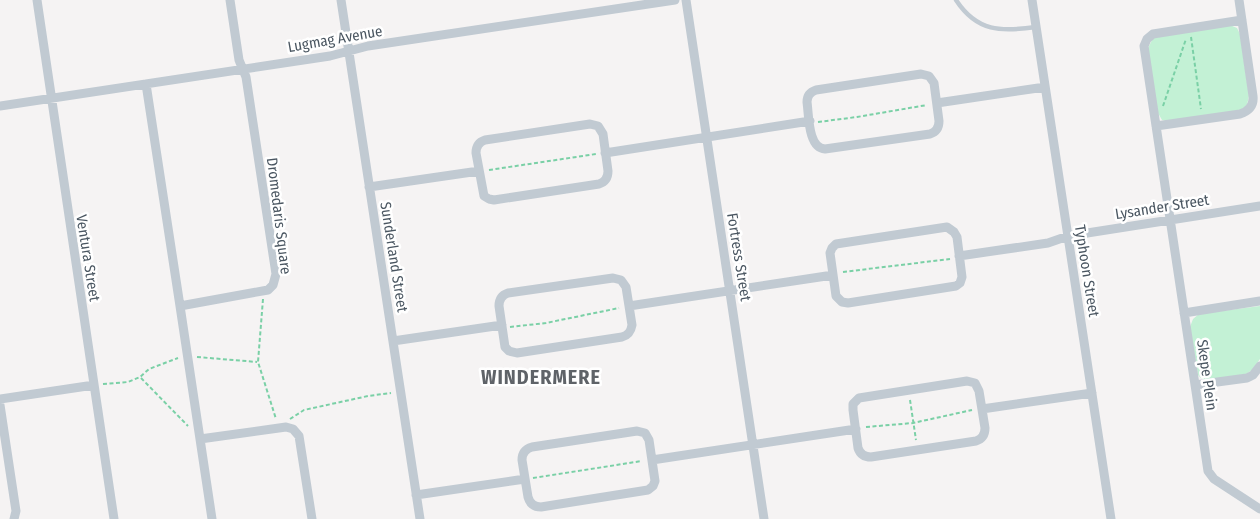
<svg xmlns="http://www.w3.org/2000/svg" width="1260" height="519" viewBox="0 0 1260 519" font-family="'Fira Sans Condensed',sans-serif">
  <style>
    .green { fill: #c3f1d5 }
    .lines { fill: none; stroke-linecap: round; stroke-linejoin: round }
    .path { stroke: #7ad0a6; stroke-width: 2; stroke-dasharray: 4 2.5; stroke-linecap: butt }
    .lane { stroke: #c1cad2; stroke-width: 4.5 }
    .street { stroke: #c1cad2; stroke-width: 9 }
    .labels { text-anchor: middle; dominant-baseline: central; stroke-width: 5; stroke-linejoin: round; paint-order: stroke }
    .street-label { font-size: 15px; fill: #4a5661; stroke: #fff }
    .district-label { font-size: 20px; font-weight: bold; letter-spacing: 1px; fill: #5f6368; stroke: #fff }
  </style>
  <rect width="100%" height="100%" fill="#f5f3f3"/>
  <path class="green" d="M1230,25l7,3 3,6 9,62 -2,9 -6,5 -75,11 -4,-1 -4,-7 -10,-65 5,-10z
    M1260,306v53l-8,11 -6,4 -38,6 -7,-2 -3,-3 -8,-48 3,-8 6,-5z"/>
  <g class="lines">
    <path class="path" d="M1191,37l10,72
      M1163,106l23,-67
      M818,122l39,-5 70,-12
      M489,170l107,-16
      M843,272l107,-13
      M263,299l-5,63 18,57
      M510,327l36,-4 73,-15
      M197,357l60,5
      M141,378l47,48
      M103,384l25,-2 12,-5 9,-8 29,-11
      M910,400l6,40
      M290,419l14,-9 64,-14 23,-3
      M866,427l47,-4 59,-13
      M533,478l109,-17"/>
    <path class="lane" d="M956,0c21,32 45,32 80,27"/>
    <path class="street" d="M37,0l77,519
      M341,0l79,519
      M686,0l78,519
      M1032,0l79,519
      M1242,20l-89,14 -6,5 -3,7 64,425 6,8 46,30
      M921,74l8,2 5,7 5,38c0,6 -3,11 -9,13l-105,15c-17,-1 -16,-33 -18,-47 0,-6 3,-10 9,-12z
      M146,84l34,222 88,-16 5,-5 3,-11 -30,-197 -7,-17 -9,-60
      M937,103l108,-16
      M0,106l330,-50 38,-10 307,-46
      M590,124l8,2 5,8 5,37c0,7 -3,11 -9,13l-105,16 -5,-1 -5,-3 -8,-43c0,-7 3,-11 9,-13z
      M1156,126l84,-12c9,-3 14,-9 13,-18l-14,-96
      M605,153l205,-32
      M369,187l110,-16
      M947,227l7,5 3,5 5,40 -2,6 -4,3 -108,17 -6,-1 -6,-6 -6,-43 2,-5 4,-4z
      M959,256l89,-13 20,-7 192,-30
      M613,278l8,2 5,7 6,38c-1,6 -3,10 -10,12l-105,16 -8,-2 -4,-4 -6,-41c0,-6 3,-11 9,-13z
      M180,306l20,133
      M629,306l204,-31
      M1184,313l76,-12
      M393,341l109,-16
      M967,381l8,2 4,8 6,37c0,7 -3,11 -9,13l-105,16c-7,0 -11,-3 -13,-9l-5,-38v-6l6,-6z
      M1195,385l52,-7 6,-3 7,-9
      M0,399l94,-14
      M0,405l16,106 -2,8
      M982,409l110,-16
      M637,431l8,2 4,7 6,41 -2,5 -5,4 -107,17c-7,0 -11,-3 -13,-10l-6,-37c0,-7 3,-11 10,-13z
      M652,460l204,-31
      M416,495l109,-16
      M212,519l-12,-80 86,-12 7,2 6,7 13,83"/>
  </g>
  <g class="labels">
    <g class="street-label">
      <text transform="translate(335 39) rotate(-10)">Lugmag Avenue</text>
      <text transform="translate(1162 207) rotate(-9)">Lysander Street</text>
      <text transform="translate(279 216) rotate(83)">Dromedaris Square</text>
      <text transform="translate(394 257) rotate(81)">Sunderland Street</text>
      <text transform="translate(739 257) rotate(81)">Fortress Street</text>
      <text transform="translate(88 258) rotate(81)">Ventura Street</text>
      <text transform="translate(1087 271) rotate(81)">Typhoon Street</text>
      <text transform="translate(1207 375) rotate(82)">Skepe Plein</text>
    </g>
    <g class="district-label">
      <text x="541" y="377">WINDERMERE</text>
    </g>
  </g>
</svg>
